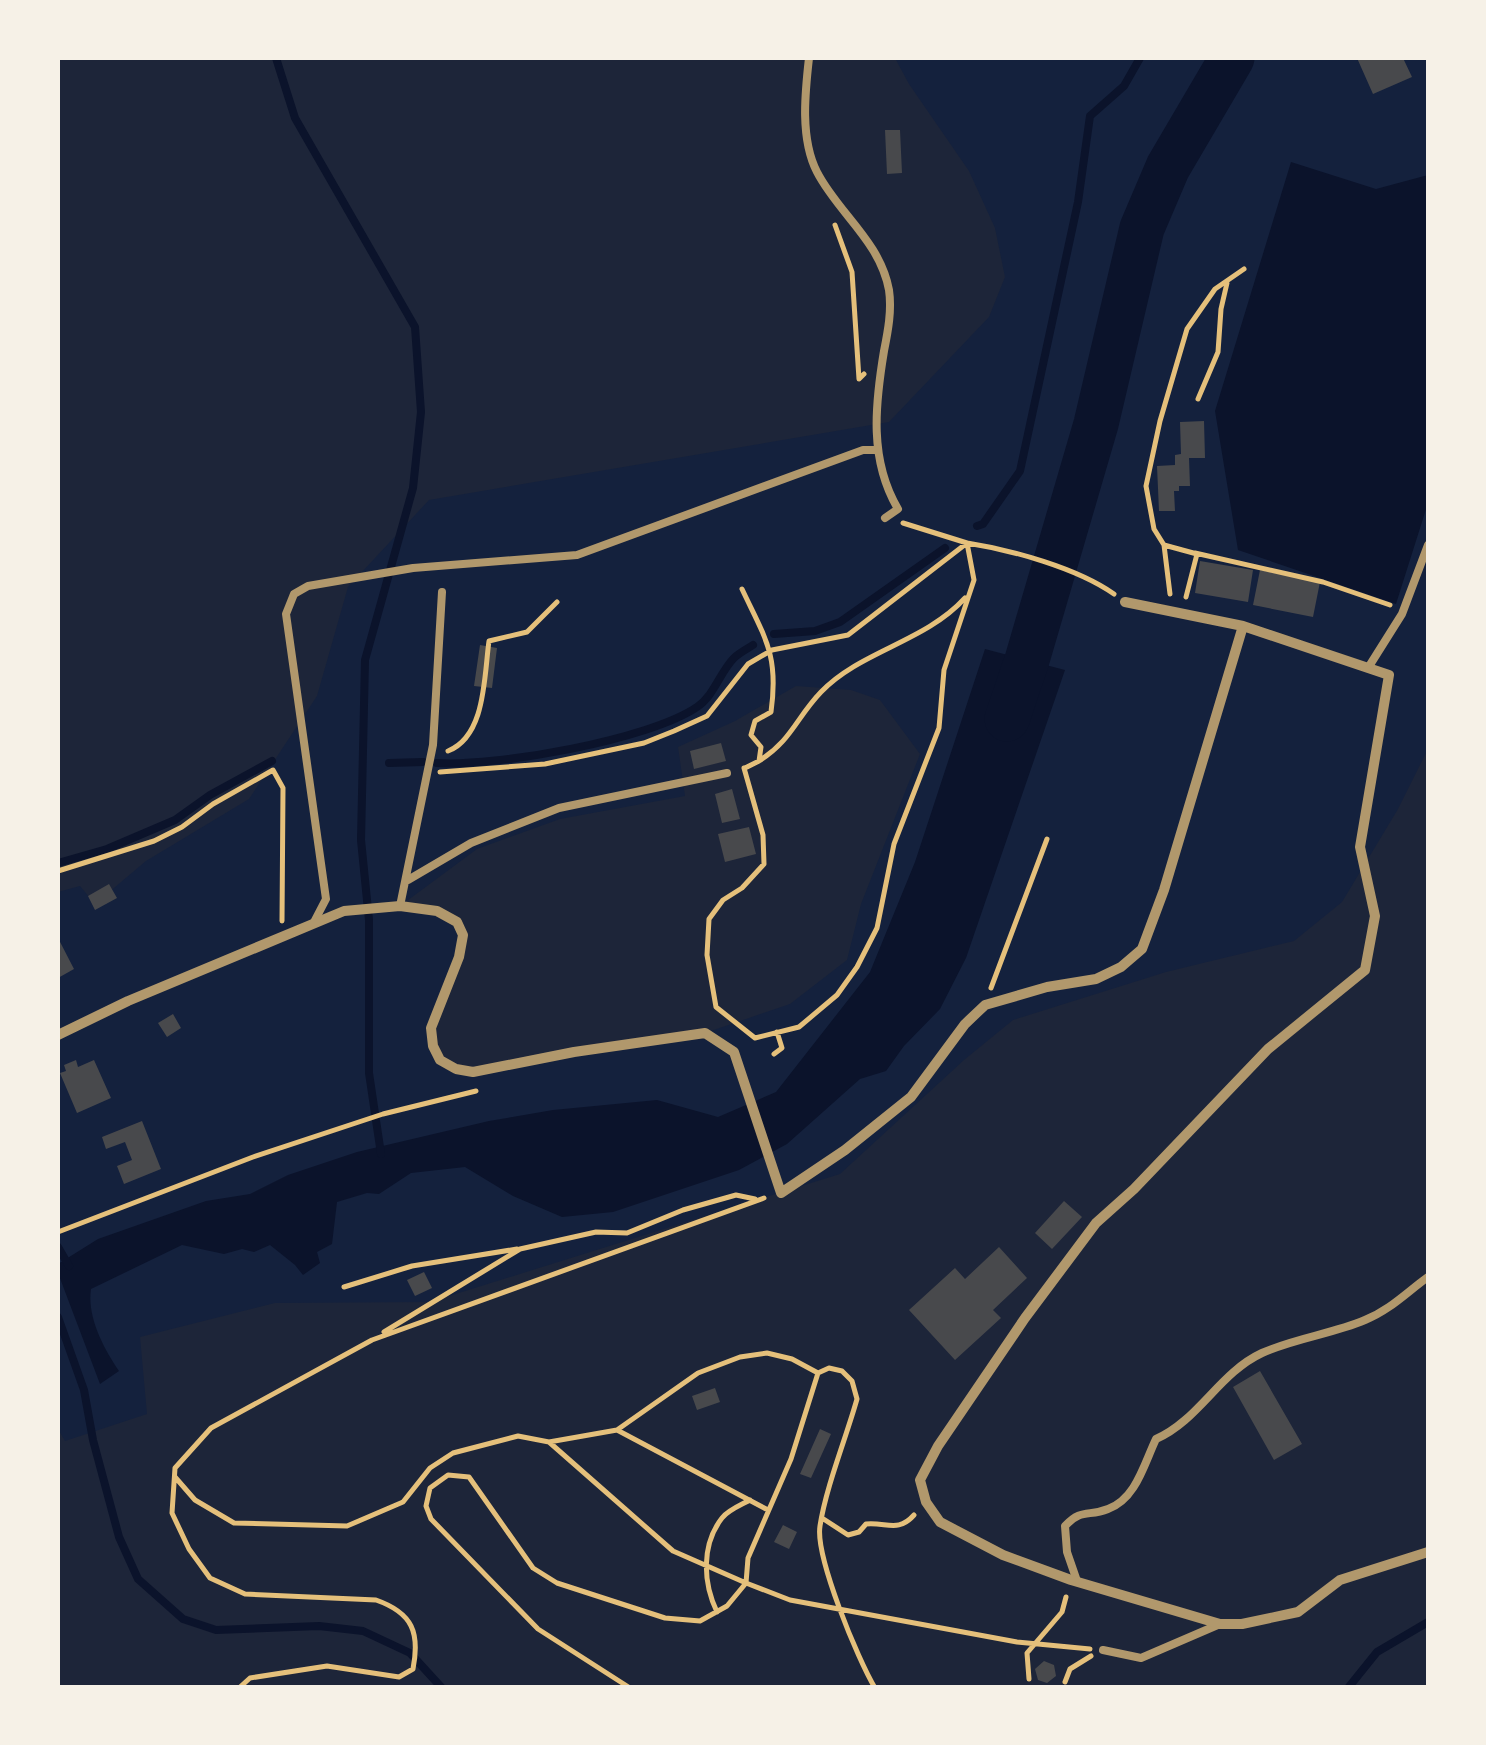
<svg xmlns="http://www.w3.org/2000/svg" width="1486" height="1745" viewBox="0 0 1486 1745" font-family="'Varela Round',sans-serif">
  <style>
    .green { fill: #1d2539 }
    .water { fill: #0b132b }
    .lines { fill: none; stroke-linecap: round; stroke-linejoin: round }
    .stream { stroke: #0b132b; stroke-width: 8 }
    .river { stroke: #0b132b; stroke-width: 45 }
    .building { fill: #48494c }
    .path { stroke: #e5c07b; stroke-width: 5 }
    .service { stroke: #b1986c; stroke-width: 8 }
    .minor { stroke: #b1986c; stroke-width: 10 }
  </style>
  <rect width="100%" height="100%" fill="#14213d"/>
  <path class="green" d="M58,58h837l14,26 60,87 26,57 10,49 -16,40 -100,105 -460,78 -81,87 -31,109 -68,103 -103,62 -51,43 -15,-18 -22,6z
    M796,686l55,4 29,10 40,54 -59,150 -14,56 -57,44 -85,29 -232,39 -33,-12 -9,-32 28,-71 -2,-35 -20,-11 -37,-5 77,-57 83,-30 125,-23 -7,-49 57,-26z
    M1428,749v938h-1370v-258l7,12 82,-27 -7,-77 135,-34 155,-1 410,-128 124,-114 49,-40 153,-48 128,-31 48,-39 56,-93z"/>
  <path class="water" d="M1291,162l85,27 52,-14v328l-32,101 -158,-54 -23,-139z
    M985,649l80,21 -99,288 -26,51 -36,37 -18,25 -26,8 -73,65 -48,26 -126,42 -51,5 -49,-21 -48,-29 -54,6 -32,21 -12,-1 -30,9 -5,42 -15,8 3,11 -17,12 -8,-10 -25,-20 -16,7 -12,-3 -18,5 -42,-9 -91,44c-4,28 12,58 28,82l-19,13 -42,-111v-9l40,-25 108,-38 44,-7 38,-19 69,-23 132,-31 64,-11 104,-10 61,17 58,-25 94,-120 45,-110z"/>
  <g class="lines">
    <path class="stream" d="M276,58l19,60 120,209 6,85 -8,76 -48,172 -4,180 8,80v153l12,81
      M977,526l6,-2 37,-53 58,-269 12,-86 34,-30 16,-28
      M774,634l41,-3 25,-9 105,-74
      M389,763l34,-1
      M437,763c58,4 212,-23 260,-56 17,-11 23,-35 37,-49 5,-5 13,-9 19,-13
      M58,863l49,-14 68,-29 35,-25 62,-34
      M58,1247l11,19
      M58,1317l26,73 9,50 26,97 19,42 45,40 33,11 103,-4 44,5 47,22 32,35
      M1348,1688l29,-36 51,-30"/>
    <path class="river" d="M1007,719l20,-59 69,-236 46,-196 26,-61 64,-109"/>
  </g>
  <path class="building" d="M1357,58h46l9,19 -39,17z
    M885,130h15l2,43 -15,1z
    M1204,421l1,37h-16l1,28h-11v5h-5l1,20h-16l-2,-45 18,-1v-10l6,-1 -1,-32z
    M1200,561l53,9 -5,32 -53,-9z
    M1260,570l60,12 -7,35 -60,-12z
    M480,645l17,3 -5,40 -18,-2z
    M721,743l5,18 -32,8 -4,-18z
    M732,789l8,30 -18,4 -7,-29z
    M749,827l7,27 -31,8 -7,-28z
    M109,884l8,14 -22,12 -7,-14z
    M58,938l16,31 -16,9z
    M173,1014l8,14 -14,9 -9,-14z
    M76,1060l2,7 16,-7 17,38 -34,15 -17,-40 6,-2 -2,-6z
    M142,1121l19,48 -37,15 -7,-18 15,-6 -7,-18 -19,7 -4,-12z
    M1064,1201l18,16 -30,32 -17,-16z
    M999,1247l28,31 -34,32 8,8 -46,42 -46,-50 46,-42 10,11z
    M424,1272l8,16 -17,8 -8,-16z
    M1260,1371l42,73 -28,16 -41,-73z
    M715,1388l5,14 -23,8 -5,-14z
    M820,1429l11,5 -20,44 -11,-4z
    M783,1525l14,7 -8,17 -15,-7z
    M1044,1661l10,4 2,11 -9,7 -9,-3 -3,-11z"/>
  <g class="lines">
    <path class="path" d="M835,225l17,47 7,107 5,-5
      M1198,399l20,-47 3,-43 6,-26
      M1164,545l33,9 -11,43
      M1195,553l128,29 67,23
      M742,589c23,49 37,66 29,123l-16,9 -4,14 10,12 -2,14 -14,7
      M1170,594l-6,-49 -10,-16 -8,-43 14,-65 27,-92 28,-40 29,-20
      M448,751c38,-15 36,-75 41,-110l38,-9 30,-30
      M759,761c33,-21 37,-43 62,-69 39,-41 104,-50 144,-94
      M744,768l19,67 1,29 -22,24 -19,12 -14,19 -2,36 9,52 39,31 44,-11 38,-32 20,-28 20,-39 17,-84 45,-116 5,-58 30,-90 -7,-37 -64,-20
      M440,772l105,-8 99,-21 30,-12 33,-15 41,-52 24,-14 76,-15 119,-92c45,7 110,25 147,51
      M58,871l96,-30 28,-14 31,-23 60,-34 10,18 -1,133
      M991,988l56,-149
      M774,1054l8,-6 -5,-16
      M58,1232l195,-75 130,-43 93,-23
      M344,1287l68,-21 105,-17
      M384,1332l136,-83 76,-17 31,1 56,-23 53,-15 19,4
      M617,1430l151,80
      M549,1442l68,-12 81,-57 42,-16 27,-4 25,6 26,14
      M175,1477l20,23 39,23 113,3 56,-24 27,-34 23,-15 65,-17 31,6 124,109 73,32 44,17 227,42 73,7
      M822,1518l26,17 11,-3 7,-8c21,-2 32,9 48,-9
      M717,1612c-14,-29 -16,-67 5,-94 6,-8 19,-13 28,-18
      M1029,1679l-2,-26 35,-41 4,-15
      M1065,1682l5,-13 21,-13
      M239,1688l11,-10 77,-12 72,11 14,-8c7,-36 0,-56 -37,-69l-131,-6 -35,-16 -21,-29 -17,-36 3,-45 36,-40 161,-88 392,-142
      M630,1688l-92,-59 -107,-110 -5,-13 4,-18 18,-13 21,2 64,91 24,15 108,35 35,3 27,-15 19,-23 2,-25 43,-99 27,-86 11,-5 13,3 10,10 5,18c-11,39 -31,88 -37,127 -5,30 38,134 55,162
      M1280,1688h17"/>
    <path class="service" d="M809,58c-4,35 -9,81 8,114 21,41 63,69 72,118 3,20 -1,41 -5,61 -9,54 -15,109 14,158l-13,9
      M1368,668l34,-54 26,-69
      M408,880l63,-37 88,-35 168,-35
      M400,906l33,-161 9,-153
      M313,924l13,-25 -40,-285 8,-20 14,-8 105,-18 164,-13 286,-105h14
      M1077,1581l-10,-29 -2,-26c17,-18 23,-9 43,-17 28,-10 36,-45 48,-70 43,-19 63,-66 106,-86 33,-15 70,-19 103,-33 25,-10 42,-28 63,-43
      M1103,1650l38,8 79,-34"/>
    <path class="minor" d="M1125,602l118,24 146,49 -29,172 15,69 -10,54 -97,79 -134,140 -38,34 -71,95 -87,128 -18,34 6,22 14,20 63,33 68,25 149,44h22l56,-12 42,-32 88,-28
      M58,1035l70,-34 216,-90 56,-5 37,5 20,11 6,13 -4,22 -28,71 2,18 7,14 16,9 17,3 101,-20 131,-19 29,19 47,141 64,-43 66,-53 54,-73 20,-19 62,-18 49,-8 25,-12 21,-18 22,-59 79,-264"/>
  </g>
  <rect width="1486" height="1745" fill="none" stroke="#f6f1e7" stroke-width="120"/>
</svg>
